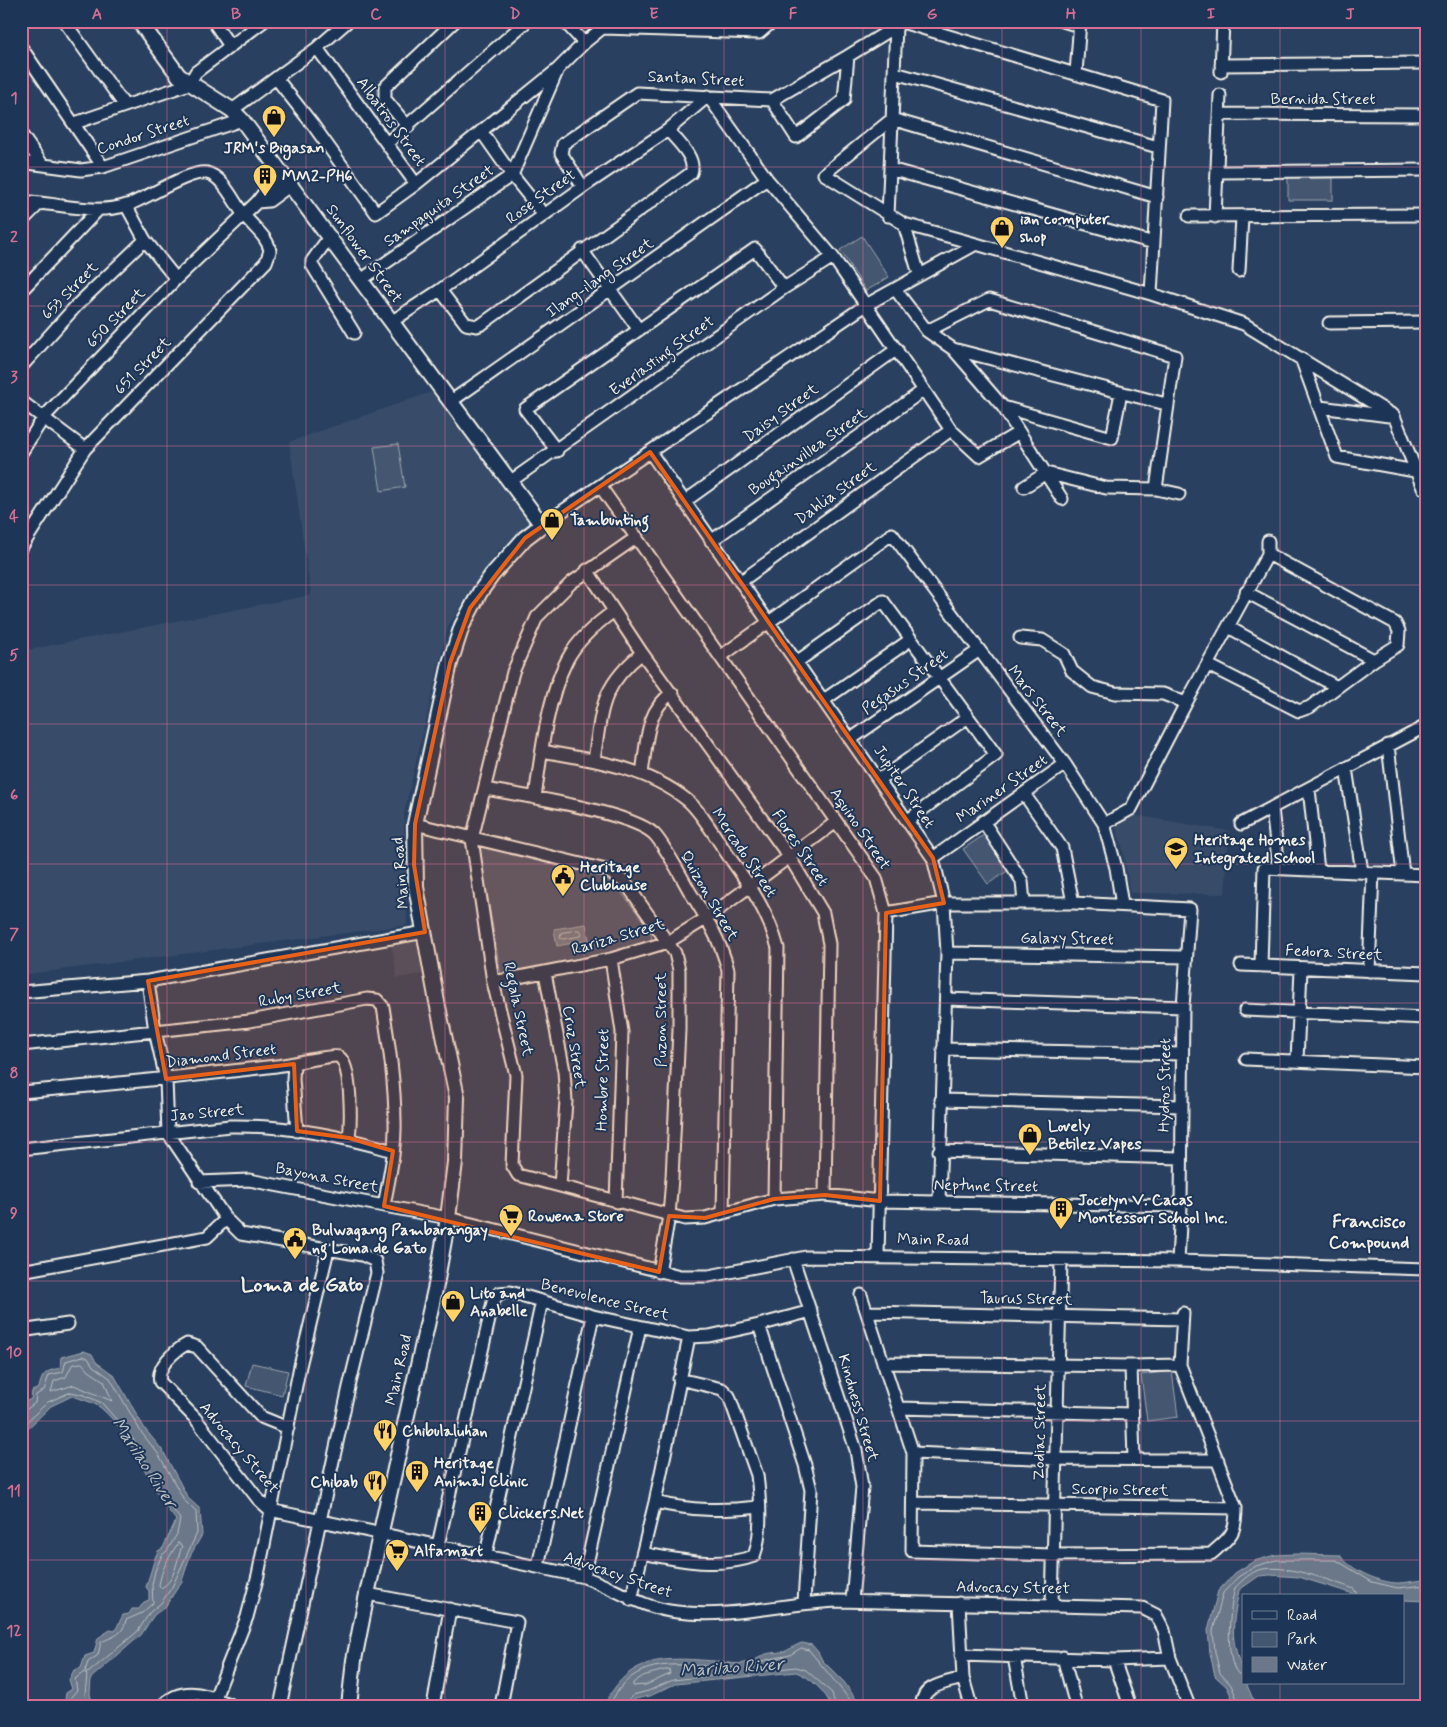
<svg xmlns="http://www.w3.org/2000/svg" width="1447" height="1727" viewBox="0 0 1447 1727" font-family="Mynerve,sans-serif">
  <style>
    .built { fill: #374c69 }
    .green { fill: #445771; stroke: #9ca4ac }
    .water { fill: #6a788a; stroke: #a1a8b0 }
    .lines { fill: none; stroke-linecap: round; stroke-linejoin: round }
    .shore { stroke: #bdc1c2; stroke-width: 1 }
    .minor-casing { stroke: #f4f1e8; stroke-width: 15 }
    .major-casing { stroke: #f4f1e8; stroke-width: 18 }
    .minor { stroke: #1d3557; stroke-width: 11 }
    .major { stroke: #1d3557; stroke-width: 14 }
    .marked { fill: #e96117; fill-opacity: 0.2; stroke: #e96117; stroke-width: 4; stroke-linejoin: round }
    .grid { fill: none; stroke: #d66f93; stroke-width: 1; stroke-opacity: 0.55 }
    .labels { text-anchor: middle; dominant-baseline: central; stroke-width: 4; stroke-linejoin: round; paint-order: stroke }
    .street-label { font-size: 16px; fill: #f4f1e8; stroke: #1d3557 }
    .poi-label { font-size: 16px; font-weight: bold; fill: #f4f1e8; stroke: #1d3557; text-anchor: start }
    .neighbourhood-label { font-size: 18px; font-weight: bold; fill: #f4f1e8; stroke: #1d3557 }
    .water-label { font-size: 18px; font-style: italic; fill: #bdc1c2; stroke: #1d3557 }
    .district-label { font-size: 21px; font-weight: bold; fill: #f4f1e8; stroke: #1d3557 }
    .neatline { fill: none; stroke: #d66f93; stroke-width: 2 }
    .grid-label { font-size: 16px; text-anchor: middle; font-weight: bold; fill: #d66f93 }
  </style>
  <rect width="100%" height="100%" fill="#2a4060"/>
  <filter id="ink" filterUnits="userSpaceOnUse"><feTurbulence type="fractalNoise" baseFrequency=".02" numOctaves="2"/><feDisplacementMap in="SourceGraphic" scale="10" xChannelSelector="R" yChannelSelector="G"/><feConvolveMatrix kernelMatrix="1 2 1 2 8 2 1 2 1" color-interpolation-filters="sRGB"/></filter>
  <g filter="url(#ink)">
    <path class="built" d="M437,390l95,132 -34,29 -50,75 -44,188 3,111 -386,50v-324l290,-56 -22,-153z
      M1133,815l96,16 -4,63 -95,-1 -8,-47 -8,-24z
      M417,937l6,37 -26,4 -6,-37z"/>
    <path class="green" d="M1288,176h45v24h-45z
      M862,236l27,41 -23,14 -26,-41z
      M398,444l7,43 -24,4 -7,-44z
      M984,835l25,35 -21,14 -25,-35z
      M479,847l128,27 42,54 3,10c-12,13 -126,32 -151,38z
      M252,1363l36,8 -6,24 -36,-9z
      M1172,1371l6,46 -31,4 -6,-46z"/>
    <path class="water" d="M586,924l3,16 -32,6 -3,-17z
      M84,1351l8,3 4,8 18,13 31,54 18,22 25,47 12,11 2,26 -12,21 -8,25 -17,26 -11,8 -13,20 -50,43 -1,16 3,12h-29l2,-13 6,-4 -3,-9 5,-10 7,-2 4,-12 9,-3 4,-15 12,-8 5,1 8,-16 6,-1 3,-5h7l5,-7 5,-2v-9l-3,-4 9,-29 3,-7 5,-3 13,-28c-28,-33 -41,-83 -75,-112 -8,-6 -20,-9 -29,-12l-21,10 -30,29v-31l10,-5 1,-8 7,-3c3,-15 7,-17 21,-20l1,-11z
      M1297,1554l43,1c10,15 40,28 58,28 9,0 19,-3 28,-3v21l-23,-1v-4h-43l-61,-19 -29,-2 -11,1 -20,14c-3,17 -7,34 -5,51 2,14 9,29 9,42h3l10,23h-20l-9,-19 -12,-11 -5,-23 -2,-23 10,-39 17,-18 19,-12 21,-6z
      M802,1643l10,2 6,7 4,8 22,22 17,24h-30c-4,-13 -22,-30 -35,-34l-121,12 -25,12 -15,3 -6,7h-25c24,-51 60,-49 110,-45 10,1 22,4 31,2 7,-1 12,-4 17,-7 7,-5 19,-2 26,-6 5,-3 8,-5 14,-7z"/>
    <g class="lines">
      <path class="shore" d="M580,930l2,4 -1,2 -18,3 -3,-1 1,-5z
        M82,1363l7,8 15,10 8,20 -38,-16 -23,7 3,-11 12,-4 6,-12z
        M21,1409h6l8,-6 1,-8 8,-5 5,-15 14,-3 3,-11 17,-5 5,2 5,8 17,12 31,54 18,23 25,45 12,12 1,21 -25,54 -11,16 -11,9 -12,19 -50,42 -3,-2 3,-9 10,-7 3,-13c13,-6 22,-7 25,-22l16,-7 11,-10 -1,-18 3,-14 7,-16 5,-4 10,-17 3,-15 -9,-12 -37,-67 -32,-37 -18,-8 -13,-3 -23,10 -27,25
        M178,1543l4,3c-5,13 -7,36 -21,42l-2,-3c3,-17 10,-28 19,-42z
        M665,1670h4l1,4 -24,11 -13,1v-3l10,-7z
        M1243,1677c-21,-7 -13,-72 -8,-89 5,-6 14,-14 21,-17 23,-10 76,10 98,18l4,7
        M68,1706l3,-9 6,-7 -2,-11 9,-7 3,3 -2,19 2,12
        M609,1706c21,-44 53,-43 96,-40 10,0 26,-1 34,4l-2,3 -64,7 -25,11 -15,4 -6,6 -1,5
        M835,1706l-3,-13 -26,-23 -10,-3 -45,5 -2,-4 17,-8 24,-5 11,-7 8,2 46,56
        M1240,1706l-9,-21 -11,-12 -5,-21 -2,-21 10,-38 15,-16 18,-11 20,-6h60l36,22 26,6 28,-3"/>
      <defs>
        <path id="minor" d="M64,21l61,85
          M213,21l17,25
          M564,21l20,22
          M742,21l6,12
          M1063,21l16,5
          M902,22l260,78 -11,194
          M604,28l155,5 14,-12
          M21,47l82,120
          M848,56l-4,44 -48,37 -24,-37z
          M848,56l52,-32
          M1221,65l205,-2
          M1221,72l2,-51
          M895,73l263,74
          M1076,73l4,-52
          M276,78l37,47 63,88 40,-29 -99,-136
          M232,110l85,-62 31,-27
          M1219,114l207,1
          M75,123l114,-39 7,-12 68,-51
          M408,127l-23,-28v-12l70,-66
          M481,131l31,44 32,40
          M21,134l21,30
          M387,143l140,-122
          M21,162l60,8 22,-3 139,-47
          M890,169l264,74
          M1217,172l209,-2
          M416,184l142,-115 26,-26 27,-22
          M583,187l-22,-34 2,-9 74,-51 135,7
          M21,201l19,2
          M257,202l12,-1 23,-17
          M126,205l19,35 31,39
          M888,216l8,-190
          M1189,216l237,-1
          M1215,217l5,-122
          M21,222l19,-19c28,3 59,11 87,2 19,-6 62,-35 80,-32 17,4 27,30 37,42 9,12 24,22 26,36l-4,11 -181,187 -64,99
          M904,224l15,50
          M330,236l-18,25v4l42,68
          M976,244l-72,-20 -80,-50 68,-55 265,78
          M582,250l57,80
          M1239,271l3,-54
          M361,280l151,-105 46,-106
          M895,289l32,42 26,18 213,55
          M440,290l26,34 11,2 5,-2 209,-151c6,-15 -14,-32 -23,-43
          M21,291l77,-81
          M391,322l49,-32 143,-103 85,-57 40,-34 59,83 66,78 118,173 28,26 39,-23
          M1329,323l97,-1
          M927,331l62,-31 186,56 -19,133
          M953,349l50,58 59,92
          M1301,358l36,99 78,14
          M21,367l56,-62 68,-65
          M21,401l64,48
          M450,402l317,-223
          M1003,407l109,31 9,-45
          M1320,407l69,9
          M557,451l-32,-42 230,-160 29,39
          M650,452l283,406 11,45 3,50 -8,249
          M21,453l23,-36 132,-138 81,-77 6,-8 23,-17
          M511,481l273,-193 49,-31
          M600,486l276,392 10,35 -8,344
          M1024,487l22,-14 60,15 50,1 23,5
          M684,502l213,-153
          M542,525l324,-220 110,-61 175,50 93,30 150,92 29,72
          M637,537l-66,46 -34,34 -24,55 -41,167 21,143 23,93 -4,90 6,10 167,44 20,-1 69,-19 51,-4 55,6 301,5
          M711,541l213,-151
          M587,570l55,83 148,205 33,55 6,31 -4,251
          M740,582l211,-152
          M1246,592l128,68
          M1230,628l107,59
          M1020,638l22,2 22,14 8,17 20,16 23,6 48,1 23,9
          M720,657l172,-123 173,230 39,60 12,44 6,37
          M798,661l85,-60 113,154 -89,66
          M1208,665l91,46 11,-4 64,-47 24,-15 1,-14 -4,-8 -127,-69
          M824,700l86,-60
          M851,739l127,-88
          M1388,745l15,129
          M542,751c51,9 104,16 145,49 14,11 32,43 43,58 21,29 39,56 48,90l-4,251
          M594,760c8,-51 6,-73 48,-107
          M1346,768l16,104
          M642,773c5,-29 3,-62 30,-80
          M879,780l89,-63
          M485,789c35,6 146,23 169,45 10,10 28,44 36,58 16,25 31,49 38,78l-5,243
          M1309,789l9,81
          M1024,794l38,54 11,55
          M535,798c6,-44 12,-99 32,-138 11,-21 29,-36 47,-49
          M1272,809l7,59
          M983,821l39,60 2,22
          M415,824l191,46 19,12 50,71 4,17v60l-7,148 -3,38 -10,56
          M1104,824l27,-15 55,-106 82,-149v-13
          M1241,824l185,-98
          M933,858l132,-94
          M886,913l58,-10h129l117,6 -7,98 -2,199 -3,55
          M947,953l239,4
          M611,959l11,73 -6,170
          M1241,965l185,8
          M1261,965l3,-97 162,7
          M1369,971l4,-98
          M545,973l19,98 2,30 -6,85
          M148,981l7,50 11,48 2,54 58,86 15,15 121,21 13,6 2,12 -28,114 -69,319
          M493,982l118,-23 57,-17 39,-24 129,-96
          M21,992l127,-11 277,-49
          M946,999l237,8
          M1245,1010l181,8
          M21,1045l229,-24 117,-22 10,1 6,7c6,38 12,76 12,115 1,28 -6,56 -11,84
          M943,1049l239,5
          M1246,1059l180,8
          M1297,1061l4,-92
          M294,1064l-1,15 4,52
          M21,1092c85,-7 170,-16 255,-26 11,-1 58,-12 63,-9 13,7 12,66 10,81
          M941,1100l240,6
          M21,1149l209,-23c55,-1 111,10 163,25
          M939,1151l241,7
          M199,1182l50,-2 135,26 64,12 232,58h29l97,-19 372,4 248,8
          M793,1259l63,191 6,37 -10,114
          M21,1271l186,-34 19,-18
          M861,1295l52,158 -1,98 141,4 158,-1c19,-17 25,-19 25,-46l-56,-143 3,-52
          M868,1312l314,7
          M759,1325l46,140 6,25 -7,112
          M21,1331l47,-7
          M883,1363l248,3 49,-1
          M1131,1366l3,93
          M899,1408l233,6
          M288,1428l-27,-11 -64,-70 -10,-3c-13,7 -31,23 -27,38l35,36 63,81 12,11 314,67c33,12 57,31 93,35 53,7 107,-9 161,-11l304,7 14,7 8,15 6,28 19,48
          M913,1453l143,6 162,1
          M655,1502c37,9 66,9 104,5
          M914,1503l322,5
          M438,1545l55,-243 6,-9 11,-1 83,24 96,21 20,-1 50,-11 52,-14
          M643,1553c35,7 76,16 111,3 9,-23 6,-57 3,-81l-28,-79 -7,-7 -43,-10
          M486,1554l56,-253
          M538,1566l55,-250
          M584,1577l56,-250
          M367,1594l150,28 -16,84
          M631,1600l24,-98 34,-165
          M959,1603l4,75 8,28
          M1052,1605l9,-345
          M961,1655l153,5 56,-2
          M1014,1657l9,49
          M1063,1657l13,49
          M1114,1660l16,46
          M215,1698l32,-81 11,-42 42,-209 28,-116
          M162,1706c21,-22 47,-11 71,0
          M433,1706l17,-97
          M922,1706c-1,-21 24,-23 41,-28"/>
        <path id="major" d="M139,21l40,55 53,34 10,10 300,405 -17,13 -33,37 -12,17 -18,34 -12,37 -35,161 1,63 21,115 20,95 -2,65 -7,56 -12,67 -69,309 -13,66 -5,46"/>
      </defs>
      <use href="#minor" class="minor-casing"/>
      <use href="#major" class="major-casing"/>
      <use href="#minor" class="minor"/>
      <use href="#major" class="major"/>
    </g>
  </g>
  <path class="marked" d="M650,452l283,406 11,45 -58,10 -6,288 -55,-6 -51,4 -69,19 -36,-2 -10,56 -275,-66 9,-55 -44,-13 -52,-7 -3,-67 -128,15 -18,-98 277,-49 -11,-67 1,-41 35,-161 20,-55 55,-70z"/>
  <path class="grid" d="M167,21v1685M306,21v1685M445,21v1685M584,21v1685M724,21v1685M863,21v1685M1002,21v1685M1141,21v1685M1280,21v1575M21,167h1405M21,306h1405M21,446h1405M21,585h1405M21,724h1405M21,864h1405M21,1003h1405M21,1142h1405M21,1281h1405M21,1421h1405M21,1560h1405M1280,1683v23"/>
  <defs>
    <symbol id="shop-pin" viewBox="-11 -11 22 30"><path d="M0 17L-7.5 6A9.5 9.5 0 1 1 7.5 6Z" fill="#ffd166" stroke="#1d3557"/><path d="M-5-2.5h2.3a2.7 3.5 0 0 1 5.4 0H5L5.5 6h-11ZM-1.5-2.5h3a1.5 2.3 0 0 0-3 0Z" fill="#111"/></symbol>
    <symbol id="building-pin" viewBox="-11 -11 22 30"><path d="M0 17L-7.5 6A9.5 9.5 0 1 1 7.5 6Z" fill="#ffd166" stroke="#1d3557"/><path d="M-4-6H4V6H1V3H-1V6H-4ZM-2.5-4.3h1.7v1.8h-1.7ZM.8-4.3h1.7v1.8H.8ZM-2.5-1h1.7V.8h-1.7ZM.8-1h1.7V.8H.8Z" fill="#111"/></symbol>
    <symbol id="school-pin" viewBox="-11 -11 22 30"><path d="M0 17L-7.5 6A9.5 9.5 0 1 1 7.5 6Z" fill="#ffd166" stroke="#1d3557"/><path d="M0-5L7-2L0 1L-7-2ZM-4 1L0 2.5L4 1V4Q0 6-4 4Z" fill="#111"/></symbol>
    <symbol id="civic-pin" viewBox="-11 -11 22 30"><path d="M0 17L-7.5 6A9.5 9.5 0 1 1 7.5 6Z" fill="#ffd166" stroke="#1d3557"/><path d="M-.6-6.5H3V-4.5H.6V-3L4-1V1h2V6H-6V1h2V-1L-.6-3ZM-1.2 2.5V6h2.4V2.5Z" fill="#111"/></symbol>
    <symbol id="supermarket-pin" viewBox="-11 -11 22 30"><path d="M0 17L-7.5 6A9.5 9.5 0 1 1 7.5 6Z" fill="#ffd166" stroke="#1d3557"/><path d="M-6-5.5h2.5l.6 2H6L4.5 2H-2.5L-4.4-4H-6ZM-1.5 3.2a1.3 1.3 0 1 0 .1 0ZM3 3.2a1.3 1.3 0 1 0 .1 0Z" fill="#111"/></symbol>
    <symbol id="restaurant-pin" viewBox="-11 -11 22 30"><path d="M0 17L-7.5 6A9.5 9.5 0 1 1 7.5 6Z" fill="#ffd166" stroke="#1d3557"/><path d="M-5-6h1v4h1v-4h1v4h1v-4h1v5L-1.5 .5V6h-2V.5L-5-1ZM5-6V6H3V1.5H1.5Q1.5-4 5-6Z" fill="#111"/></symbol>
  </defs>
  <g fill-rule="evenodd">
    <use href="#shop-pin" x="260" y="103" width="28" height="38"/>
    <use href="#building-pin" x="251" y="162" width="28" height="38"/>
    <use href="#shop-pin" x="988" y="214" width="28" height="38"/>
    <use href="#shop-pin" x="538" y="506" width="28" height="38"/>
    <use href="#school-pin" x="1162" y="835" width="28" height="38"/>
    <use href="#civic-pin" x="549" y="862" width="28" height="38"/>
    <use href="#shop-pin" x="1016" y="1121" width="28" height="38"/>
    <use href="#building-pin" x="1047" y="1195" width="28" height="38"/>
    <use href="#supermarket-pin" x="497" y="1202" width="28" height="38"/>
    <use href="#civic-pin" x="281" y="1225" width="28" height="38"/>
    <use href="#shop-pin" x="439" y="1288" width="28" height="38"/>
    <use href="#restaurant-pin" x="371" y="1417" width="28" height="38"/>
    <use href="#building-pin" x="403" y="1458" width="28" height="38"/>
    <use href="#restaurant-pin" x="361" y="1468" width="28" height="38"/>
    <use href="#building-pin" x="466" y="1499" width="28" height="38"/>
    <use href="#supermarket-pin" x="383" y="1537" width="28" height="38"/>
  </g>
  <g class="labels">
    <g class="street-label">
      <text transform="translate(696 79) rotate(3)">Santan Street</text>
      <text x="1323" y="99">Bernida Street</text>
      <text transform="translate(391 122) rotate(54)">Albatros Street</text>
      <text transform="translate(143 135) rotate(-18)">Condor Street</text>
      <text transform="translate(541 197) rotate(-36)">Rose Street</text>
      <text transform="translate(439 206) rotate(-35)">Sampaguita Street</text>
      <text transform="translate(364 254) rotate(54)">Sunflower Street</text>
      <text transform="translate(600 278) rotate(-35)">Ilang-ilang Street</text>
      <text transform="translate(70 291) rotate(-46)">653 Street</text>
      <text transform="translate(116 318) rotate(-46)">650 Street</text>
      <text transform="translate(662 356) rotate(-36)">Everlasting Street</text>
      <text transform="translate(143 366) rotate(-46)">651 Street</text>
      <text transform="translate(781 413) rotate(-36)">Daisy Street</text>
      <text transform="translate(808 452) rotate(-35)">Bougainvillea Street</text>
      <text transform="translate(836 493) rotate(-36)">Dahlia Street</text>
      <text transform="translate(905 682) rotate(-35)">Pegasus Street</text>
      <text transform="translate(1037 701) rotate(52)">Mars Street</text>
      <text transform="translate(904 787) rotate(56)">Jupiter Street</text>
      <text transform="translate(1002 789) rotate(-35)">Mariner Street</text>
      <text transform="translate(860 829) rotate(56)">Aquino Street</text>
      <text transform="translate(800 848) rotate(56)">Flores Street</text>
      <text transform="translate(744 853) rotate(56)">Mercado Street</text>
      <text transform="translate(401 873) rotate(-95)">Main Road</text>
      <text transform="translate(709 896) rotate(60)">Quizon Street</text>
      <text transform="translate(618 937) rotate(-16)">Rariza Street</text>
      <text transform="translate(1067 939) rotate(1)">Galaxy Street</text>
      <text transform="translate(1334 953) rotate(3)">Fedora Street</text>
      <text transform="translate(300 995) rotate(-10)">Ruby Street</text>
      <text transform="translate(518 1009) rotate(78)">Regala Street</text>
      <text transform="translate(661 1020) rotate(-90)">Puzon Street</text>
      <text transform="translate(574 1047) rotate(81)">Cruz Street</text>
      <text transform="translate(221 1056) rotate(-7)">Diamond Street</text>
      <text transform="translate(603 1080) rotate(-89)">Hombre Street</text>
      <text transform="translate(1165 1085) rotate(-89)">Hydros Street</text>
      <text transform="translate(207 1113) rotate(-5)">Jao Street</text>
      <text transform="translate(327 1178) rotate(11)">Bayona Street</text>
      <text transform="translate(986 1186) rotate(1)">Neptune Street</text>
      <text transform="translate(933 1240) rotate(1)">Main Road</text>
      <text transform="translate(1026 1299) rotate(1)">Taurus Street</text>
      <text transform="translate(605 1300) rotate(14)">Benevolence Street</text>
      <text transform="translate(399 1370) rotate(-77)">Main Road</text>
      <text transform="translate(858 1408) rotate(74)">Kindness Street</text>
      <text transform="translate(1040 1432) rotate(-89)">Zodiac Street</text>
      <text transform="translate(239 1448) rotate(50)">Advocacy Street</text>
      <text transform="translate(1120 1490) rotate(1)">Scorpio Street</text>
      <text transform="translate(618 1575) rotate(19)">Advocacy Street</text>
      <text transform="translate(1013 1588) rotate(1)">Advocacy Street</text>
    </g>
    <g class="poi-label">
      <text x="274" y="148" text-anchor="middle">JRM's Bigasan</text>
      <text x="282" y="176">MM2-PH6</text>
      <text x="1020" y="219">ian computer<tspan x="1020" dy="18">shop</tspan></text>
      <text x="570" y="520">Tambunting</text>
      <text x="1194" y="840">Heritage Homes<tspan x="1194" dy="18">Integrated School</tspan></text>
      <text x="580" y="867">Heritage<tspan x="580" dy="18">Clubhouse</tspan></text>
      <text x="1048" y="1126">Lovely<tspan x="1048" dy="18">Betilez Vapes</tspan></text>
      <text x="1078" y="1200">Jocelyn V. Cacas<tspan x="1078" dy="18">Montessori School Inc.</tspan></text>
      <text x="528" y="1216">Rowena Store</text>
      <text x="312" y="1230">Bulwagang Pambarangay<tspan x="312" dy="18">ng Loma de Gato</tspan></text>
      <text x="470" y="1293">Lito and<tspan x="470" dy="18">Anabelle</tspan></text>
      <text x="402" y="1431">Chibulaluhan</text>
      <text x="434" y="1463">Heritage<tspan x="434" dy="18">Animal Clinic</tspan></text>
      <text x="358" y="1482" text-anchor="end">Chibab</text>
      <text x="498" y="1513">Clickers.Net</text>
      <text x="414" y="1551">Alfamart</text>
    </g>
    <g class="neighbourhood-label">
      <text x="1369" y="1222">Francisco<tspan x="1369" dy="21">Compound</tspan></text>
    </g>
    <g class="water-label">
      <text transform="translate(144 1463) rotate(57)">Marilao River</text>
      <text transform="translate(732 1668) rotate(-4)">Marilao River</text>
    </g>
    <g class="district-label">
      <text x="302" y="1285">Loma de Gato</text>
    </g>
  </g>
  <rect width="1447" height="1727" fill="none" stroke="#1d3557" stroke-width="55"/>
  <rect x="1242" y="1594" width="162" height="90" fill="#1d3557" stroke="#738091"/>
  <rect x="1252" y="1611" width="25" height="8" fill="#1d3557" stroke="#738091"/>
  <text x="1287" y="1620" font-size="15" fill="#f4f1e8">Road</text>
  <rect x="1252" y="1632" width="25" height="15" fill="#445771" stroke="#738091"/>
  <text x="1287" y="1644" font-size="15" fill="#f4f1e8">Park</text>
  <rect x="1252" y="1657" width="25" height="15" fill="#6a788a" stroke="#738091"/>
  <text x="1287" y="1670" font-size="15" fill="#f4f1e8">Water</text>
  <rect x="28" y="28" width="1392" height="1672" class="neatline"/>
  <g class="grid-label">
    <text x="97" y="19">A</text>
    <text x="236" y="19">B</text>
    <text x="376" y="19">C</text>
    <text x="515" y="19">D</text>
    <text x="654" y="19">E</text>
    <text x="793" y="19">F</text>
    <text x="932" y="19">G</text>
    <text x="1071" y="19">H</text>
    <text x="1211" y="19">I</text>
    <text x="1350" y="19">J</text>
    <text x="14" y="103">1</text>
    <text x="14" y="242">2</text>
    <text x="14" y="382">3</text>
    <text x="14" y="521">4</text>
    <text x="14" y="660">5</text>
    <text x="14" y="800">6</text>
    <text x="14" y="939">7</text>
    <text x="14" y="1078">8</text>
    <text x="14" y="1218">9</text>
    <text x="14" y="1357">10</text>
    <text x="14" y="1496">11</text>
    <text x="14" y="1636">12</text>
  </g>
</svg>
